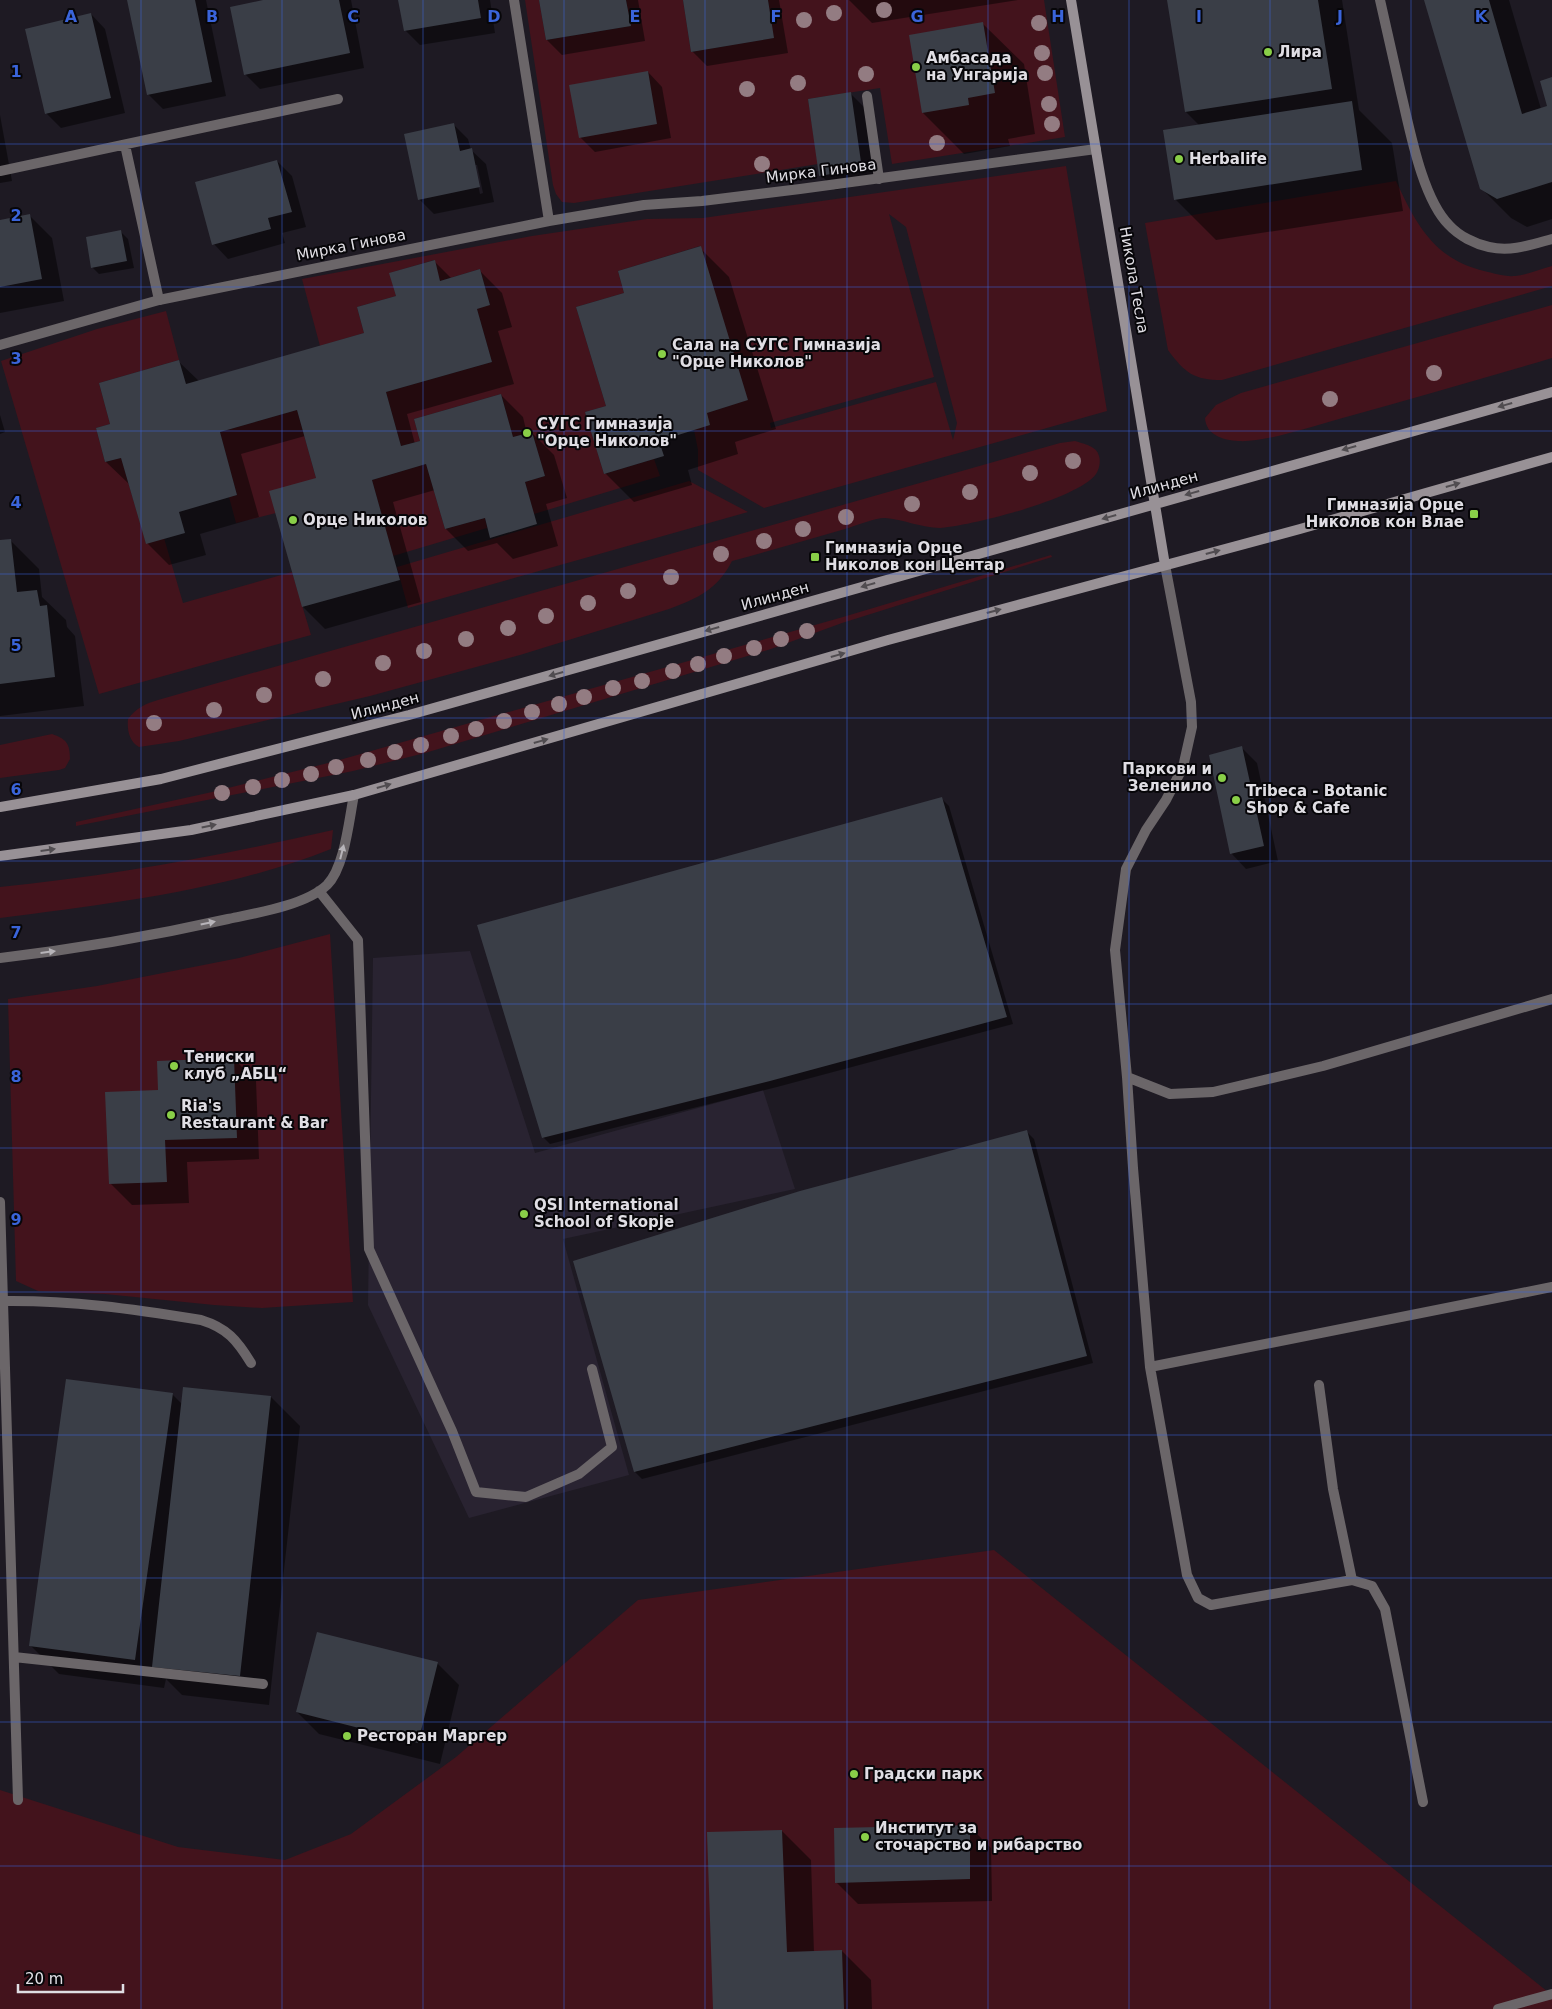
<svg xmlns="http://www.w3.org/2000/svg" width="1552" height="2009" viewBox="0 0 1552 2009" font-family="'DejaVu Sans',sans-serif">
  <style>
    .built { fill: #292331 }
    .green { fill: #43131c; fill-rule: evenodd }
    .shadow { fill: #0007; fill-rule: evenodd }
    .building { fill: #3a3e47 }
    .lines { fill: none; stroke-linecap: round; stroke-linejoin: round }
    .lane { stroke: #6b6669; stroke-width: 10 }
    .street { stroke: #6b6669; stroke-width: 10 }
    .secondary { stroke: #989196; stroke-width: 10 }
    .tree { fill: #937c82 }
    .oneway { fill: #504c50 }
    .oneway2 { fill: #b7b4b9 }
    .grid { fill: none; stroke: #3a64da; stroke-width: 1; stroke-opacity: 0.55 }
    .poi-dot { fill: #89cf48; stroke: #070609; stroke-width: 2 }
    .labels { text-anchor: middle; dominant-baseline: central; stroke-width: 4; stroke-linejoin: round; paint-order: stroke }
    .poi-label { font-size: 15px; font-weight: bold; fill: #e0dee4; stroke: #070609; text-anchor: start }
    .street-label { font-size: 15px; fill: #e0dee4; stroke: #070609 }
    .grid-label { font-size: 16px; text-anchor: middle; font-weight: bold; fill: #3a64da; stroke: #070609; stroke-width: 4; stroke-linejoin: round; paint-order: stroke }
  </style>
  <rect width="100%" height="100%" fill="#1e1a23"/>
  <path class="built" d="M470,951l65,202 228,-63 32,99 -232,50 66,236 -160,43 -101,-213 5,-347z"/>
  <path class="green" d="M525,0h14l7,40 85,-14 -5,-26h57l8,52 82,-14 -5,-38h276l21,137 -173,27 -12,-76 -72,11 10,65 -244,39 -12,-1 -6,-8 -3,-9z
    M1066,166l41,245 -343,97 -66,-38v-20l-4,-20 13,-17 40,-13 -47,-154 -82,25 6,22 -48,14 30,99 -21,6 19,62 50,-15 6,17 -126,38 -9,-32 20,-6 -13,-44 -19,5 -12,-43 -87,25 6,22 -19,5 -15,-54 106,-30 -15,-53 13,-5 -10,-35 -40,12 -6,-21 -44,13 6,23 -39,11 7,26 -44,13 -18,-67 230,-43 115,-17 56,-1zM889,214l17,13 51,196 -4,17 -17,-58 -165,46 -1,-5 164,-46z
    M1396,181c20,43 38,78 88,90 9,2 21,6 31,5 12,-1 25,-7 37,-10v20l-330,94c-28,0 -37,-7 -54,-30l-23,-127z
    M1552,305v53c-71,21 -142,41 -213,61 -26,7 -75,24 -101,22 -15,-1 -32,-6 -33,-23l11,-13 25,-12z
    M166,311l13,49 -80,23 11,41 -14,4 9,34 16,-4 25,85 18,-5 19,65 109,-31 19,63 -212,59 -98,-333 96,-32z
    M297,410l19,68 -40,35 -40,10 -7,-26 8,-2 -17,-63z
    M1075,441c9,3 22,5 24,15 2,6 0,14 -3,18 -18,25 -125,52 -156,54 -18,0 -38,-9 -55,-10 -11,0 -30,8 -40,11 -38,11 -76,22 -113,32 -15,29 -34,37 -63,48l-149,46 -150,41 -191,45 -40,6c-10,-6 -12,-17 -11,-28 8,-11 17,-15 30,-19l902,-257z
    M426,464l19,65 40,-11 2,10 -94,28 -21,-76z
    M689,481l59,31 -340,96 -11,-41z
    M1051,555l1,2 -210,66 -71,26 -346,104 -72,18 -277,55v-4l136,-30 124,-31 507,-144z
    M52,734c14,5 18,9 18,25l-5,9 -6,2 -59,8v-33z
    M333,830l-2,19c-103,41 -221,55 -331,69v-31c111,-11 224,-32 333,-57z
    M330,934l23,368 -91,6 -48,-3 -109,-11 -67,-3 -22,-10 -8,-282 89,-13 142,-28z
    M994,1550l554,442 4,-1v18h-1552v-219l178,57 107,13 66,-26 105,-77 182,-157z"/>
  <path class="shadow" d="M128,0h78l20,96 -63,13 -15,-15z
    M269,0h82l13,68 -104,21 -15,-15z
    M400,0h90l5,33 -75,12 -15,-15z
    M541,0h97l7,41 -83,14 -15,-15z
    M684,0h95l9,53 -81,13 -15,-15z
    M849,0h169l-146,23z
    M1168,0h174l17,110 33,33 11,68 -187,29 -41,-41 25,-73 -14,-14z
    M1426,0h83l32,109 7,-2 4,-28v140l-25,8 -16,-9 -30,-30z
    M91,14l14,15 20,84 -64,15 -15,-15z
    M983,24l41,40 11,70 -27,5 2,7 -46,8 -41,-41 -13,-77z
    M648,72l14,15 9,51 -76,14 -15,-15z
    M850,93l15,15 11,75 -41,7 -14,-15z
    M0,115l12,66 -12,2z
    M453,124l15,15 3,11 15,14 8,38 -60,12 -15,-15zM474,165h3l6,28 -3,1z
    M277,161l15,15 14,51 -24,6 3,10 -57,16 -14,-15z
    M30,216l22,22 12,63 -64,12v-91z
    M121,232l7,7 6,29 -35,6 -7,-7z
    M700,248l29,29 47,152 -41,13 3,12 -50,16 4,15 -58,17 -29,-29 21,-180z
    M434,261l18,18 28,-8 22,22 10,34 -14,4 16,53 -107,30 8,30 86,-49 22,22 4,17 5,-1 22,22 13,43 -21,6 12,42 -45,13 -16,-16 -29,8 -22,-22 -11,-39 -42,12 28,100 -96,27 -22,-22 14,-128 -12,-43 -64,18 18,63 -59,17 6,21 -37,10 -22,-22 -18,-59 -23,-22 6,-37 66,-64 21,20 166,-47 32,-38z
    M0,415l5,17 -5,2z
    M10,540l29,29 3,28 24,23 1,7 8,9 9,70 -84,10v-174z
    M1242,748l15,15 21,98 -32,8 -14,-15 -21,-98z
    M942,799l7,7 64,218 -236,63 -227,57 -7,-7z
    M234,1059l22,22 3,78 -72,3 2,41 -57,2 -22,-22 49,-92z
    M1027,1132l7,7 59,224 -451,116 -7,-7z
    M172,1394l10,10 89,-7 29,29 -31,279 -87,-10 -16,-16 -2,9 -105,-14 -29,-29z
    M437,1663l22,22 -19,79 -121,-30 -22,-22z
    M969,1826l22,22 1,53 -134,3 -22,-22z
    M782,1831l29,29 3,93 28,-2 29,29 1,29h-158z"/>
  <path class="building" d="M127,0h68l17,82 -65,13z
    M263,0h76l11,53 -106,22 -14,-68z
    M398,0h80l3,18 -77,13z
    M539,0h87l5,26 -85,14z
    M683,0h85l6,38 -83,14z
    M1167,0h151l14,89 -147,23z
    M1424,0h65l33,114 25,-8 -7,-25 12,-4v105l-55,17 -17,-10z
    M91,13l20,85 -66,16 -20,-85z
    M983,22l12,71 -27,5 1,7 -47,8 -13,-78z
    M648,71l9,53 -78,14 -10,-53z
    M851,92l11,77 -43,7 -11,-77z
    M1352,101l10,69 -188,30 -11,-70z
    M454,123l6,28 12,-3 8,39 -62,13 -14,-66z
    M277,160l15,52 -24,6 3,11 -59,16 -17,-63z
    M30,214l12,65 -42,8v-67z
    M121,230l6,31 -36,7 -5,-31z
    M701,246l47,154 -41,13 3,12 -51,16 5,15 -60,18 -19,-62 21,-6 -30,-99 48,-14 -6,-22z
    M435,260l5,21 40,-12 10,36 -13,4 15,53 -106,30 15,54 19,-5 -6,-22 87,-25 12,43 19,-5 13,44 -20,6 12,42 -47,14 -5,-20 -40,11 -19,-65 -54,16 28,100 -98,27 -33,-116 47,-13 -19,-68 -77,22 17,63 -58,17 6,21 -39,11 -25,-86 -16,4 -9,-34 14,-4 -11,-41 80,-23 7,24 178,-51 -7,-26 39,-11 -7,-23z
    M11,539l6,53 20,-2 3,16 7,-1 8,72 -55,7v-144z
    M1242,746l22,100 -34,8 -21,-99z
    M942,797l65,220 -237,64 -228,57 -65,-213z
    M234,1058l3,80 -72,2 2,42 -58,2 -4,-92 53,-2 -1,-29z
    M1027,1130l60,226 -453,116 -61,-211 227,-70z
    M66,1379l107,14 -38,267 -106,-14z
    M183,1387l88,9 -31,280 -88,-9z
    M317,1632l121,30 -20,81 -122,-31z
    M970,1825v54l-135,4 -1,-55z
    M782,1830l5,122 55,-2 2,59h-131l-6,-177z"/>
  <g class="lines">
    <path class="lane" d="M867,96l12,83
      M125,145l34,155
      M0,171l338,-72
      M1165,565l26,137 1,25 -9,40 -17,33 -20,30 -20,39 -11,81 12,127 6,91 17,199 37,208 11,23 13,7 141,-25 20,6 13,23 38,193
      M319,891l39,49 11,309 83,182 24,61 50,5 53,-23 33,-27 -20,-78
      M0,958c77,-9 152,-22 228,-39 29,-6 78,-14 99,-34 18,-18 22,-66 27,-90
      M1127,1077l43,17 43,-2 110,-26 229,-67
      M0,1202l18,598
      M2,1301c69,-1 131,8 199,19 26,8 36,20 50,43
      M1150,1367l402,-80
      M1319,1385l14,104 19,91
      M14,1657l249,27
      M1498,2009l54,-15"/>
    <path class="street" d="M514,0l35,221
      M1380,0c7,31 14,62 21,93 9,37 21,105 48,132 10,11 26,19 40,22 22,5 41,-2 63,-8
      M0,345l159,-45 390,-79 95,-16 58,-4 98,-12 296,-40"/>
    <path class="secondary" d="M1071,0l94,565
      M0,807l161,-28 248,-64 1143,-323
      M0,856l191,-26 163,-35 534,-155 412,-111 252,-72"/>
  </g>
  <g class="tree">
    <circle cx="884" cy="10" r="8"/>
    <circle cx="834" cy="13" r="8"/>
    <circle cx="804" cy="20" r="8"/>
    <circle cx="1039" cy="23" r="8"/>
    <circle cx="1042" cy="53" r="8"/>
    <circle cx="1045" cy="73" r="8"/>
    <circle cx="866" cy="74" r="8"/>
    <circle cx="798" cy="83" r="8"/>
    <circle cx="747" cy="89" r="8"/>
    <circle cx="1049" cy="104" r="8"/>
    <circle cx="1052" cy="124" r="8"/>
    <circle cx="937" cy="143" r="8"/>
    <circle cx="762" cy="164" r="8"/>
    <circle cx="1434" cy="373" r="8"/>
    <circle cx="1330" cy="399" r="8"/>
    <circle cx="1073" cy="461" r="8"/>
    <circle cx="1030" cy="473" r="8"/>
    <circle cx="970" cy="492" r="8"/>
    <circle cx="912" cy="504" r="8"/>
    <circle cx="846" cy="517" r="8"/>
    <circle cx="803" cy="529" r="8"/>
    <circle cx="764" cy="541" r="8"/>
    <circle cx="721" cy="554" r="8"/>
    <circle cx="671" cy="577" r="8"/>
    <circle cx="628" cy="591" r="8"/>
    <circle cx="588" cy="603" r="8"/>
    <circle cx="546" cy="616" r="8"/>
    <circle cx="508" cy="628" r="8"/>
    <circle cx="807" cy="631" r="8"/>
    <circle cx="466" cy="639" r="8"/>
    <circle cx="781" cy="639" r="8"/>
    <circle cx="754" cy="648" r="8"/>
    <circle cx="424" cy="651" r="8"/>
    <circle cx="724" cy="656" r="8"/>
    <circle cx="383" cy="663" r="8"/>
    <circle cx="698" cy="664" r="8"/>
    <circle cx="673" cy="671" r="8"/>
    <circle cx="323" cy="679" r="8"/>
    <circle cx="642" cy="681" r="8"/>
    <circle cx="613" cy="688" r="8"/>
    <circle cx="264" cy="695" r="8"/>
    <circle cx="584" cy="697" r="8"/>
    <circle cx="559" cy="704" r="8"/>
    <circle cx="214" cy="710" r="8"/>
    <circle cx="532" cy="712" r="8"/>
    <circle cx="504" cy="721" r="8"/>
    <circle cx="154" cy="723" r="8"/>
    <circle cx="476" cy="729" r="8"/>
    <circle cx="451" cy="736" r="8"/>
    <circle cx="421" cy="745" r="8"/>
    <circle cx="395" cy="752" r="8"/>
    <circle cx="368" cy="760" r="8"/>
    <circle cx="336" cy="767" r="8"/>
    <circle cx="311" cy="774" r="8"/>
    <circle cx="282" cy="780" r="8"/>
    <circle cx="253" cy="787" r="8"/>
    <circle cx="222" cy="793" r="8"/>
  </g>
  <defs><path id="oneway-solid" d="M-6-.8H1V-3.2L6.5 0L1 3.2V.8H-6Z" transform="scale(1.25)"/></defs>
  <g class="oneway">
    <use href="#oneway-solid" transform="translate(1505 405) rotate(164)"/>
    <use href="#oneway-solid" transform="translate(1349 448) rotate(164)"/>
    <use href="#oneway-solid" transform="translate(1453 485) rotate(-16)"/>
    <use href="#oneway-solid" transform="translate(1192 493) rotate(164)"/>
    <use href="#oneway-solid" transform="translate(1109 517) rotate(164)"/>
    <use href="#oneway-solid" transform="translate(1213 552) rotate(-15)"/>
    <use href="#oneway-solid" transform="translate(868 585) rotate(164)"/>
    <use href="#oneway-solid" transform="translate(994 611) rotate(-15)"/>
    <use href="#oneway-solid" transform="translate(712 629) rotate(164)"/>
    <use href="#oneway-solid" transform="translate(838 655) rotate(-16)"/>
    <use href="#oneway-solid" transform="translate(556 674) rotate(164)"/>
    <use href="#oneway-solid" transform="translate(541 741) rotate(-16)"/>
    <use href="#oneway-solid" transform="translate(384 786) rotate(-16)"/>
    <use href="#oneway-solid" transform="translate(209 826) rotate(-12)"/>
    <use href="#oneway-solid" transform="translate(48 850) rotate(-8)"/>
  </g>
  <g class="oneway2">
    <use href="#oneway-solid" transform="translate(342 852) rotate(-76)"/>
    <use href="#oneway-solid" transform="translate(208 923) rotate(-12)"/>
    <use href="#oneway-solid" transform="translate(48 952) rotate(-7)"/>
  </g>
  <path class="grid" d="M141,0v2009M282,0v2009M423,0v2009M564,0v2009M705,0v2009M847,0v2009M988,0v2009M1129,0v2009M1270,0v2009M1411,0v2009M0,144h1552M0,287h1552M0,431h1552M0,574h1552M0,718h1552M0,861h1552M0,1004h1552M0,1148h1552M0,1292h1552M0,1435h1552M0,1578h1552M0,1722h1552M0,1866h1552"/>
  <g class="poi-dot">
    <circle cx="1268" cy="52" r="5"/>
    <circle cx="916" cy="67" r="5"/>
    <circle cx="1179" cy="159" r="5"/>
    <circle cx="662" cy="354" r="5"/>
    <circle cx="527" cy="433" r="5"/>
    <rect x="1469" y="509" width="10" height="10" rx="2.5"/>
    <circle cx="293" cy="520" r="5"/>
    <rect x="810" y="552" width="10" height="10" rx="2.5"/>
    <circle cx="1222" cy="778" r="5"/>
    <circle cx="1236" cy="800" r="5"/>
    <circle cx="174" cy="1066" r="5"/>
    <circle cx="171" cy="1115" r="5"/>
    <circle cx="524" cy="1214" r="5"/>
    <circle cx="347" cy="1736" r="5"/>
    <circle cx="854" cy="1774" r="5"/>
    <circle cx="865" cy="1837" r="5"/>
  </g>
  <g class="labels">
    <g class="poi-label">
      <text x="1278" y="52">Лира</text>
      <text x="926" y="58">Амбасада<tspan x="926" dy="17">на Унгарија</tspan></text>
      <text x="1189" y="159">Herbalife</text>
      <text x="672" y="345">Сала на СУГС Гимназија<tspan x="672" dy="17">"Орце Николов"</tspan></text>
      <text x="537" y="424">СУГС Гимназија<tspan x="537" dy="17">"Орце Николов"</tspan></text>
      <text x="1464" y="505" text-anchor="end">Гимназија Орце<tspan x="1464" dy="17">Николов кон Влае</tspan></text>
      <text x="303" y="520">Орце Николов</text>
      <text x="825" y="548">Гимназија Орце<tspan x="825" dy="17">Николов кон Центар</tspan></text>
      <text x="1212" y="769" text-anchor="end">Паркови и<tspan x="1212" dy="17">Зеленило</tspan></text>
      <text x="1246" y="791">Tribeca - Botanic<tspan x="1246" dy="17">Shop &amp; Cafe</tspan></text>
      <text x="184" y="1057">Тениски<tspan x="184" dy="17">клуб „АБЦ“</tspan></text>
      <text x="181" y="1106">Ria's<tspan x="181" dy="17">Restaurant &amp; Bar</tspan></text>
      <text x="534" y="1205">QSI International<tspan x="534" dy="17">School of Skopje</tspan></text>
      <text x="357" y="1736">Ресторан Маргер</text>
      <text x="864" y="1774">Градски парк</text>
      <text x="875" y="1828">Институт за<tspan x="875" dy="17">сточарство и рибарство</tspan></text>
    </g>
    <g class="street-label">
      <text transform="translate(821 171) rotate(-7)">Мирка Гинова</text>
      <text transform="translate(351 245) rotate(-11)">Мирка Гинова</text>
      <text transform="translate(1134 280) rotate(80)">Никола Тесла</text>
      <text transform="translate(1164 485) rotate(-16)">Илинден</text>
      <text transform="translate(775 596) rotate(-16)">Илинден</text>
      <text transform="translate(385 706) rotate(-15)">Илинден</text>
    </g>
  </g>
  <g class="grid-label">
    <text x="71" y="22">A</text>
    <text x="212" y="22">B</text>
    <text x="353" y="22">C</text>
    <text x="494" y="22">D</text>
    <text x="635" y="22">E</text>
    <text x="776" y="22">F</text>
    <text x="917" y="22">G</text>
    <text x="1058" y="22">H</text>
    <text x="1199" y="22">I</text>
    <text x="1340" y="22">J</text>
    <text x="1481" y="22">K</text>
    <text x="16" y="77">1</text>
    <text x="16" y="221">2</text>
    <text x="16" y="364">3</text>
    <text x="16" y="508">4</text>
    <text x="16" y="651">5</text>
    <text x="16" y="795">6</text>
    <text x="16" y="938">7</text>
    <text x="16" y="1082">8</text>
    <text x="16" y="1225">9</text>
  </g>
  <path d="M18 1984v8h105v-8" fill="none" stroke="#e0dee4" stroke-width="2.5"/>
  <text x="25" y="1984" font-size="15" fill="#e0dee4" stroke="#070609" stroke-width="4" paint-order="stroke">20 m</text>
</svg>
